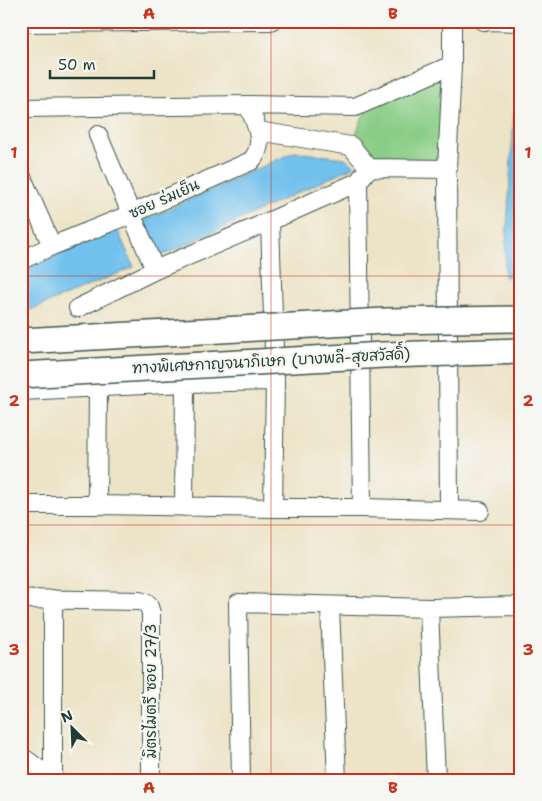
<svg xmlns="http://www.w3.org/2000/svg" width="542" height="801" viewBox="0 0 542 801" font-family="'Shantell Sans','Playpen Sans Thai',sans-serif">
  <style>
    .green { fill: #8acd86; stroke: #54855d }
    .water { fill: #72c1ed; stroke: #487f90 }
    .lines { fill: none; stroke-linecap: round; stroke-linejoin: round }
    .minor-casing { stroke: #3e564a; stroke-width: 20 }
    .minor { stroke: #fff; stroke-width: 18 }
    .highway-bridge-casing { stroke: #3e564a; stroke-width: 28; stroke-linecap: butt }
    .highway-bridge { stroke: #fff; stroke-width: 25 }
    .grid { fill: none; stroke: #c8321e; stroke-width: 1; stroke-opacity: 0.55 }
    .labels { text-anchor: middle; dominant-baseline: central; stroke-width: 5; stroke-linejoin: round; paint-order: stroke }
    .street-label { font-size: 15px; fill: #1f3d34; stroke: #f6f6f2 }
    .neatline { fill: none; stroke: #c8321e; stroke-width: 2 }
    .grid-label { font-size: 16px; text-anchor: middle; font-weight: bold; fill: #c8321e }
  </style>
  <rect width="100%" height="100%" fill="#f6f6f2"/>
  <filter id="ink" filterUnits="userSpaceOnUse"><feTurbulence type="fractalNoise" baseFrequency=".02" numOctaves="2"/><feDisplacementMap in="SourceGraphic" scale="10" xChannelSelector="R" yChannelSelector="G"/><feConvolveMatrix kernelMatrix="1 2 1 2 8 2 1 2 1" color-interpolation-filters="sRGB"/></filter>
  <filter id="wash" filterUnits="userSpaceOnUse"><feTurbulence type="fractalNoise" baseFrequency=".0096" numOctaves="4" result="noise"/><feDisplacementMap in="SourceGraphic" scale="20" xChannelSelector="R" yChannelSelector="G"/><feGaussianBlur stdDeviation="1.12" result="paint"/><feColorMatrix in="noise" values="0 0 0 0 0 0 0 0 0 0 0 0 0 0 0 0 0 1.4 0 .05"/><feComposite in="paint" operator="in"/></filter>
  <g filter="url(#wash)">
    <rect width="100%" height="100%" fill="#ede3c6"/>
    <path class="green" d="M452,65l-5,104 -78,-1 -18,-22 18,-45z"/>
    <path class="water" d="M514,113h7v165l-17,-1z
      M294,152l51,6 10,8 -196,91 -16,-36z
      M117,229l17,38 -106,44 -7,-1v-39z"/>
  </g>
  <g filter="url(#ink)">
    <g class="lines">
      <defs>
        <path id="minor" d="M483,21l38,1
          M21,23l250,-2
          M21,108l227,-3 107,2 97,-42
          M258,131l93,15 18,22 78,1
          M98,135l57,135
          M21,175l31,71
          M358,182l4,326
          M270,221l5,160 -2,127
          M21,260l31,-14 79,-32 120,-53c16,-18 5,-36 -3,-56
          M78,308l77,-38 115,-49 88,-39 11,-14
          M185,383l90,-2
          M21,391l164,-8 -1,124
          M21,505h76l176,3h89l118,3
          M97,505l1,-118
          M449,510l-2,-341 5,-104v-44
          M21,599l119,2 8,3 3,9v167
          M330,606l7,174
          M429,608l7,172
          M21,756l33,24
          M53,779v-180
          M241,780l-3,-177 191,5 92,-2"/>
      </defs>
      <use href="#minor" class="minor-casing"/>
      <use href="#minor" class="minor"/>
      <defs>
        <path id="highway-bridge" d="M21,341l364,-20 136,-2
          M21,375l363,-20 137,-4"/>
      </defs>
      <use href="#highway-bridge" class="highway-bridge-casing"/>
      <use href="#highway-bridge" class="highway-bridge"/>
    </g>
  </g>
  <path class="grid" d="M271,21v759M21,276h500M21,525h500"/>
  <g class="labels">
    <g class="street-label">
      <text transform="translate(164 199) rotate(-24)">ซอย ร่มเย็น</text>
      <text transform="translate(271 361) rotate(-3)">ทางพิเศษกาญจนาภิเษก (บางพลี-สุขสวัสดิ์)</text>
      <text transform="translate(151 691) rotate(-90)">มิตรไมตรี ซอย 27/3</text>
    </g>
  </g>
  <rect width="542" height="801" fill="none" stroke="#f6f6f2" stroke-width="55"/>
  <g transform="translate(72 728) rotate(336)" stroke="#f6f6f2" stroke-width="4" paint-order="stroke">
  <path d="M0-4L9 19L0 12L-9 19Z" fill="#1f3d34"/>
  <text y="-8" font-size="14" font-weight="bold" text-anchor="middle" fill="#1f3d34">N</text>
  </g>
  <path d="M50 70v8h104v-8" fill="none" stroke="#1f3d34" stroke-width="2.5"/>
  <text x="58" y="70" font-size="15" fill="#1f3d34" stroke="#f6f6f2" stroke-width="4" paint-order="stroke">50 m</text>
  <rect x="28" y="28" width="486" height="746" class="neatline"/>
  <g class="grid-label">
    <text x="149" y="19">A</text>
    <text x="393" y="19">B</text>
    <text x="14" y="158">1</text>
    <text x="528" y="158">1</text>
    <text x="14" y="406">2</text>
    <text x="528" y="406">2</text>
    <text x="14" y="655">3</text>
    <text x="528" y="655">3</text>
    <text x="149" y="793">A</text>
    <text x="393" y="793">B</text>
  </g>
</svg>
